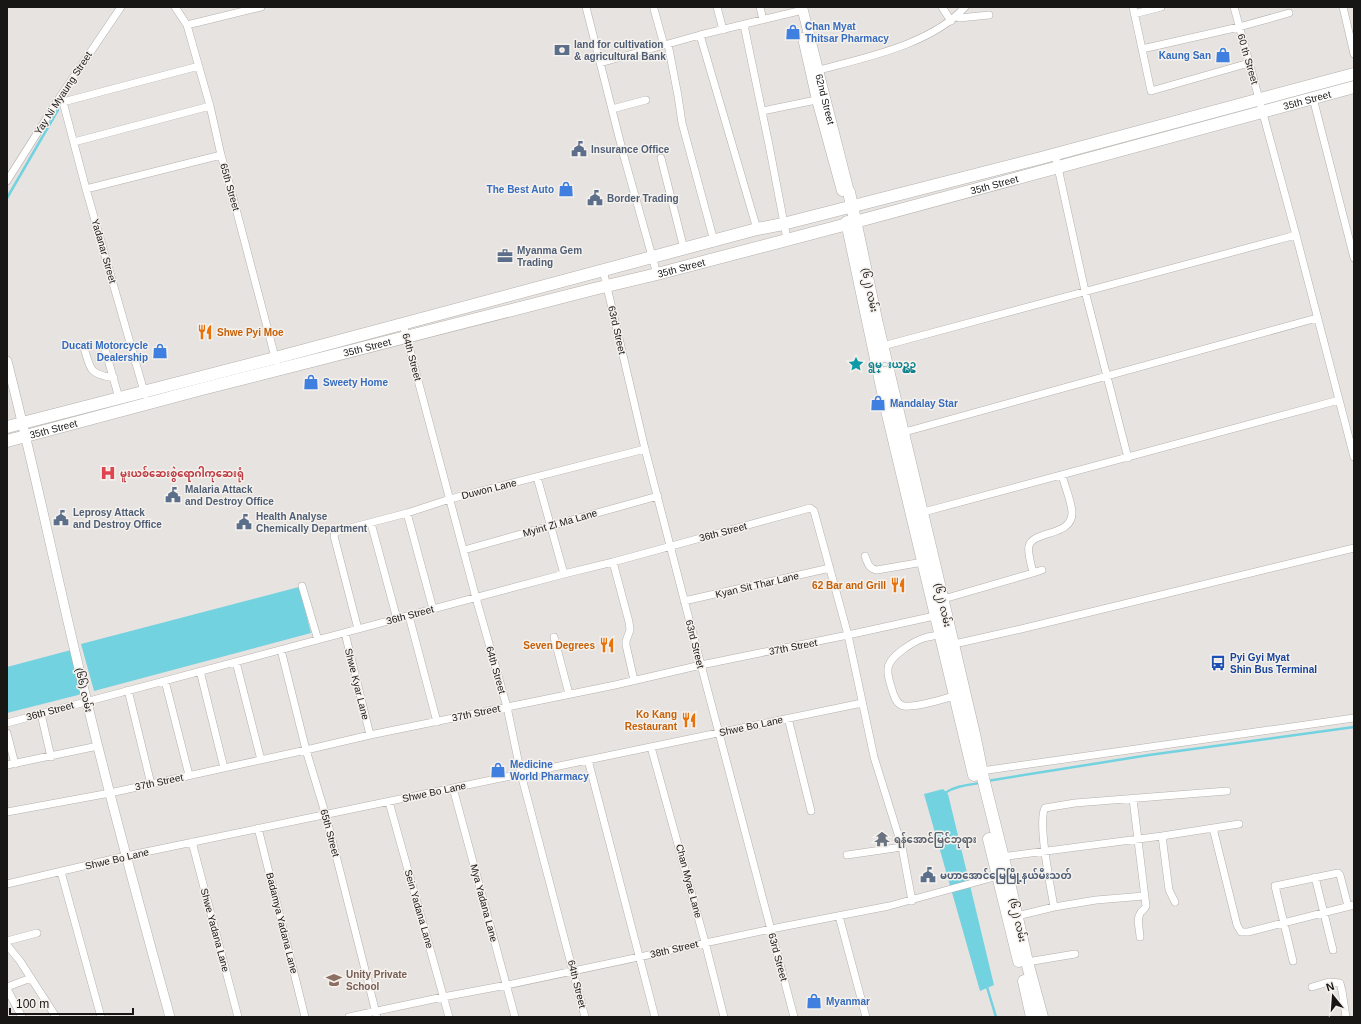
<svg xmlns="http://www.w3.org/2000/svg" width="1361" height="1024" viewBox="0 0 1361 1024" font-family="Arial,'Noto Sans Myanmar',sans-serif">
  <style>
    .water { fill: #72d2e0 }
    .lines { fill: none; stroke-linecap: round; stroke-linejoin: round }
    .stream { stroke: #72d2e0; stroke-width: 2.5 }
    .minor-casing { stroke: #b4b0ac; stroke-width: 8 }
    .tertiary-casing { stroke: #b4b0ac; stroke-width: 10 }
    .secondary-casing { stroke: #b4b0ac; stroke-width: 11 }
    .primary-casing { stroke: #b4b0ac; stroke-width: 13 }
    .minor { stroke: #fff; stroke-width: 7 }
    .tertiary { stroke: #fff; stroke-width: 9 }
    .secondary { stroke: #fff; stroke-width: 10 }
    .primary { stroke: #fff; stroke-width: 12 }
    .labels { text-anchor: middle; dominant-baseline: central; stroke-width: 3; stroke-linejoin: round; paint-order: stroke }
    .shop-label { font-size: 10px; font-weight: bold; fill: #366cbe; stroke: #f5f1ed; text-anchor: start }
    .service-label { font-size: 10px; font-weight: bold; fill: #4e5e75; stroke: #f5f1ed; text-anchor: start }
    .street-label { font-size: 10px; fill: #171615; stroke: #f5f1ed }
    .food-label { font-size: 10px; font-weight: bold; fill: #c56008; stroke: #f5f1ed; text-anchor: end }
    .culture-label { font-size: 10px; font-weight: bold; fill: #0d838f; stroke: #f5f1ed; text-anchor: start }
    .health-label { font-size: 10px; font-weight: bold; fill: #be3a42; stroke: #f5f1ed; text-anchor: start }
    .transit-label { font-size: 10px; font-weight: bold; fill: #164399; stroke: #f5f1ed; text-anchor: start }
    .worship-label { font-size: 10px; font-weight: bold; fill: #5b616d; stroke: #f5f1ed; text-anchor: start }
    .education-label { font-size: 10px; font-weight: bold; fill: #785e54; stroke: #f5f1ed; text-anchor: start }
  </style>
  <rect width="100%" height="100%" fill="#e7e3e0"/>
  <path class="water" d="M299,587l12,46 -217,58 -13,-47z
    M71,650l11,44 -75,19v-46z
    M943,789l5,5 46,191 -14,6 -56,-197z"/>
  <g class="lines">
    <path class="stream" d="M7,198l51,-88
      M987,781l162,-26 205,-28
      M945,793c10,-7 23,-8 35,-10
      M987,987l9,30"/>
    <defs>
      <path id="minor" d="M175,7l12,18 23,81 11,49 9,31 46,175
        M586,7l37,146 34,121
        M717,7l6,23
        M760,7l3,13
        M942,7l9,14
        M1133,7l18,84 98,-28
        M1234,7l62,228 58,222
        M1343,7l11,47
        M654,9l10,36
        M1134,14l27,-7
        M959,18l30,-3
        M187,25l74,-18
        M744,25l25,120 18,94
        M700,35l57,194
        M668,44l10,52 4,27 32,118
        M1142,49l97,-22 50,-14
        M600,63l100,-28 103,-25
        M815,71c48,-13 116,-26 150,-64
        M60,97l3,5 23,87 59,206
        M1313,98l41,160
        M63,102l136,-36
        M612,109l34,-9
        M762,111l59,-12
        M74,142l136,-36
        M1055,154l30,137 43,167
        M661,158l23,91
        M7,181l53,-84 61,-90
        M86,189l135,-34
        M603,270l42,179 56,216 93,352
        M403,324l73,274 31,109 14,67 64,243
        M879,347l417,-112
        M84,348c7,22 5,26 30,30
        M105,349l14,49
        M901,433l416,-115
        M537,477l27,97
        M407,513l26,96
        M920,513l419,-113
        M371,523l26,96
        M464,550l194,-54
        M865,556c2,6 4,13 12,14l46,-8
        M613,562l16,60 1,8 -4,11v4l8,35
        M1033,573l9,-3
        M302,586l16,54
        M940,600l93,-27c-1,-6 -6,-21 -4,-27 4,-16 44,-9 43,-34 -1,-12 -7,-25 -10,-37
        M684,601l146,-33
        M409,616l28,106
        M358,629l-24,-93 1,-4 72,-19 43,-14 195,-50
        M345,633l25,102
        M942,634c-6,2 -12,2 -18,4 -10,3 -36,19 -36,31 -1,8 3,16 5,24 2,5 4,12 11,13 12,2 38,-7 51,-10
        M554,637l15,57
        M950,645l71,-16 333,-81
        M281,650l25,100 20,66 51,201
        M236,662l25,98
        M200,671l24,97
        M165,681l24,94
        M128,690l23,94
        M41,714l10,43
        M788,718l23,93
        M7,723l557,-149 49,-12 197,-54 4,3 34,124 26,122 28,90 10,54
        M7,733l8,31
        M651,747l54,195 19,75
        M588,760l67,257
        M7,765l91,-19
        M981,771l373,-53
        M453,788l62,229
        M1133,799l13,107c-1,4 -5,4 -6,8 -4,6 0,16 0,23
        M389,802l60,215
        M7,812l103,-19 196,-43 64,-15 245,-50 86,-20 147,-30 91,-20
        M258,828l47,189
        M1213,828l24,97 4,7h7l106,-27
        M1162,836l7,54 6,12
        M192,842l46,175
        M847,855l55,-8
        M1000,857l162,-21 77,-12
        M61,872l40,145
        M1315,877l18,73
        M7,884l119,-28 736,-153
        M1054,907c-3,-18 -17,-86 -9,-99l30,-5 152,-12
        M839,916l27,101
        M1017,916l37,-9 42,-7 48,-4
        M7,941l30,-8
        M7,945l13,16 36,56
        M1293,961l-18,-75 63,-13 2,2 8,31
        M1027,962l48,-8
        M7,987l24,-9
        M1312,987l17,-5 11,1 2,8 4,26
        M7,989l15,28
        M349,1017l94,-20 64,-12 264,-56 118,-23 109,-30"/>
      <path id="tertiary" d="M7,361c29,113 52,227 80,341 25,105 54,210 83,315"/>
      <g id="secondary">
        <path id="s1" d="M802,7l47,185"/>
        <path d="M803,38l14,62 25,91"/>
      </g>
      <g id="primary">
        <path d="M849,192l28,132 56,235 41,175 9,44 24,96 20,88 15,55"/>
        <path d="M847,222l39,184 88,369"/>
        <path d="M7,427l268,-69 482,-129 26,-5 258,-66 313,-84"/>
        <path id="s2" d="M7,441l195,-52 392,-100 63,-15 198,-52 499,-135"/>
        <path d="M989,839l30,122"/>
        <path d="M1024,981l8,36"/>
      </g>
    </defs>
    <use href="#minor" class="minor-casing"/>
    <use href="#tertiary" class="tertiary-casing"/>
    <use href="#secondary" class="secondary-casing"/>
    <use href="#primary" class="primary-casing"/>
    <use href="#minor" class="minor"/>
    <use href="#tertiary" class="tertiary"/>
    <use href="#secondary" class="secondary"/>
    <use href="#primary" class="primary"/>
  </g>
  <defs>
    <symbol id="shop-bare" viewBox="-9 -9 18 18"><path d="M-5-2.5h2.3a2.7 3.5 0 0 1 5.4 0H5L5.5 6h-11ZM-1.5-2.5h3a1.5 2.3 0 0 0-3 0Z" fill="#3f7fe0" stroke="#f5f1ed" stroke-width="2.5" paint-order="stroke"/></symbol>
    <symbol id="bank-bare" viewBox="-9 -9 18 18"><path d="M-6-4H6V4H-6ZM0-2.3a2.3 2.3 0 1 0 0 4.6a2.3 2.3 0 1 0 0-4.6Z" fill="#5c6f8a" stroke="#f5f1ed" stroke-width="2.5" paint-order="stroke"/></symbol>
    <symbol id="civic-bare" viewBox="-9 -9 18 18"><path d="M-.6-6.5H3V-4.5H.6V-3L4-1V1h2V6H-6V1h2V-1L-.6-3ZM-1.2 2.5V6h2.4V2.5Z" fill="#5c6f8a" stroke="#f5f1ed" stroke-width="2.5" paint-order="stroke"/></symbol>
    <symbol id="office-bare" viewBox="-9 -9 18 18"><path d="M-6-3h4V-5.5h4V-3h4V5H-6ZM-1-4.5V-3h2v-1.5ZM-6 0V1H6V0Z" fill="#5c6f8a" stroke="#f5f1ed" stroke-width="2.5" paint-order="stroke"/></symbol>
    <symbol id="restaurant-bare" viewBox="-9 -9 18 18"><path d="M-5-6h1v4h1v-4h1v4h1v-4h1v5L-1.5 .5V6h-2V.5L-5-1ZM5-6V6H3V1.5H1.5Q1.5-4 5-6Z" fill="#e8710a" stroke="#f5f1ed" stroke-width="2.5" paint-order="stroke"/></symbol>
    <symbol id="sight-bare" viewBox="-9 -9 18 18"><path d="M0-6L1.8-2.2L6-1.7L2.9 1.2L3.7 5.4L0 3.3L-3.7 5.4L-2.9 1.2L-6-1.7L-1.8-2.2Z" fill="#0f9aa8" stroke="#f5f1ed" stroke-width="2.5" paint-order="stroke"/></symbol>
    <symbol id="hospital-bare" viewBox="-9 -9 18 18"><path d="M-5-5h3v3.5h4V-5h3V5h-3V1.5h-4V5h-3Z" fill="#e0444e" stroke="#f5f1ed" stroke-width="2.5" paint-order="stroke"/></symbol>
    <symbol id="bus-bare" viewBox="-9 -9 18 18"><path d="M-5-6H5V4H4V6H2V4H-2V6H-4V4H-5ZM-3.5-4V0h7V-4ZM-3.5 1.2v1.5H-2V1.2ZM2 1.2v1.5H3.5V1.2Z" fill="#1a4fb4" stroke="#f5f1ed" stroke-width="2.5" paint-order="stroke"/></symbol>
    <symbol id="temple-bare" viewBox="-9 -9 18 18"><path d="M0-6L5-2H3V0L6.5 2.5H4V6H1.5V3h-3V6H-4V2.5H-6.5L-3 0V-2H-5Z" fill="#6b7280" stroke="#f5f1ed" stroke-width="2.5" paint-order="stroke"/></symbol>
    <symbol id="school-bare" viewBox="-9 -9 18 18"><path d="M0-5L7-2L0 1L-7-2ZM-4 1L0 2.5L4 1V4Q0 6-4 4Z" fill="#8d6e63" stroke="#f5f1ed" stroke-width="2.5" paint-order="stroke"/></symbol>
  </defs>
  <g fill-rule="evenodd">
    <use href="#shop-bare" x="782" y="21" width="22" height="22"/>
    <use href="#bank-bare" x="551" y="39" width="22" height="22"/>
    <use href="#shop-bare" x="1212" y="44" width="22" height="22"/>
    <use href="#civic-bare" x="568" y="138" width="22" height="22"/>
    <use href="#shop-bare" x="555" y="178" width="22" height="22"/>
    <use href="#civic-bare" x="584" y="187" width="22" height="22"/>
    <use href="#office-bare" x="494" y="245" width="22" height="22"/>
    <use href="#restaurant-bare" x="194" y="321" width="22" height="22"/>
    <use href="#shop-bare" x="149" y="340" width="22" height="22"/>
    <use href="#sight-bare" x="845" y="353" width="22" height="22"/>
    <use href="#shop-bare" x="300" y="371" width="22" height="22"/>
    <use href="#shop-bare" x="867" y="392" width="22" height="22"/>
    <use href="#hospital-bare" x="97" y="462" width="22" height="22"/>
    <use href="#civic-bare" x="162" y="484" width="22" height="22"/>
    <use href="#civic-bare" x="50" y="507" width="22" height="22"/>
    <use href="#civic-bare" x="233" y="511" width="22" height="22"/>
    <use href="#restaurant-bare" x="887" y="574" width="22" height="22"/>
    <use href="#restaurant-bare" x="596" y="634" width="22" height="22"/>
    <use href="#bus-bare" x="1207" y="652" width="22" height="22"/>
    <use href="#restaurant-bare" x="678" y="709" width="22" height="22"/>
    <use href="#shop-bare" x="487" y="759" width="22" height="22"/>
    <use href="#temple-bare" x="871" y="828" width="22" height="22"/>
    <use href="#civic-bare" x="917" y="864" width="22" height="22"/>
    <use href="#school-bare" x="323" y="969" width="22" height="22"/>
    <use href="#shop-bare" x="803" y="990" width="22" height="22"/>
  </g>
  <g class="labels">
    <g class="shop-label">
      <text x="805" y="26">Chan Myat<tspan x="805" dy="12">Thitsar Pharmacy</tspan></text>
      <text x="1211" y="55" text-anchor="end">Kaung San</text>
      <text x="554" y="189" text-anchor="end">The Best Auto</text>
      <text x="148" y="345" text-anchor="end">Ducati Motorcycle<tspan x="148" dy="12">Dealership</tspan></text>
      <text x="323" y="382">Sweety Home</text>
      <text x="890" y="403">Mandalay Star</text>
      <text x="510" y="764">Medicine<tspan x="510" dy="12">World Pharmacy</tspan></text>
      <text x="826" y="1001">Myanmar</text>
    </g>
    <g class="service-label">
      <text x="574" y="44">land for cultivation<tspan x="574" dy="12">&amp; agricultural Bank</tspan></text>
      <text x="591" y="149">Insurance Office</text>
      <text x="607" y="198">Border Trading</text>
      <text x="517" y="250">Myanma Gem<tspan x="517" dy="12">Trading</tspan></text>
      <text x="185" y="489">Malaria Attack<tspan x="185" dy="12">and Destroy Office</tspan></text>
      <text x="73" y="512">Leprosy Attack<tspan x="73" dy="12">and Destroy Office</tspan></text>
      <text x="256" y="516">Health Analyse<tspan x="256" dy="12">Chemically Department</tspan></text>
      <text x="940" y="875">မဟာအောင်မြေမြို့နယ်မီးသတ်</text>
    </g>
    <g class="street-label">
      <text transform="translate(1248 59) rotate(74)">60 th Street</text>
      <text transform="translate(63 93) rotate(-57)">Yay Ni Myaung Street</text>
      <text stroke="none"><textPath href="#s1" startOffset="95">62nd Street</textPath></text>
      <text stroke="none"><textPath href="#s2" startOffset="1344">35th Street</textPath></text>
      <text stroke="none"><textPath href="#s2" startOffset="1020">35th Street</textPath></text>
      <text transform="translate(230 187) rotate(74)">65th Street</text>
      <text transform="translate(104 251) rotate(74)">Yadanar Street</text>
      <text stroke="none"><textPath href="#s2" startOffset="696">35th Street</textPath></text>
      <text transform="translate(870 290) rotate(78)">(၆၂) လမ်း</text>
      <text transform="translate(617 330) rotate(77)">63rd Street</text>
      <text stroke="none"><textPath href="#s2" startOffset="372">35th Street</textPath></text>
      <text transform="translate(412 357) rotate(75)">64th Street</text>
      <text stroke="none"><textPath href="#s2" startOffset="48">35th Street</textPath></text>
      <text transform="translate(489 489) rotate(-14)">Duwon Lane</text>
      <text transform="translate(560 523) rotate(-16)">Myint Zi Ma Lane</text>
      <text transform="translate(723 532) rotate(-15)">36th Street</text>
      <text transform="translate(757 585) rotate(-13)">Kyan Sit Thar Lane</text>
      <text transform="translate(943 605) rotate(77)">(၆၂) လမ်း</text>
      <text transform="translate(410 615) rotate(-15)">36th Street</text>
      <text transform="translate(695 644) rotate(76)">63rd Street</text>
      <text transform="translate(793 647) rotate(-11)">37th Street</text>
      <text transform="translate(496 670) rotate(74)">64th Street</text>
      <text transform="translate(357 684) rotate(76)">Shwe Kyar Lane</text>
      <text transform="translate(84 690) rotate(77)">(၆၆) လမ်း</text>
      <text transform="translate(50 711) rotate(-15)">36th Street</text>
      <text transform="translate(476 713) rotate(-12)">37th Street</text>
      <text transform="translate(751 726) rotate(-12)">Shwe Bo Lane</text>
      <text transform="translate(159 782) rotate(-12)">37th Street</text>
      <text transform="translate(434 792) rotate(-12)">Shwe Bo Lane</text>
      <text transform="translate(330 833) rotate(75)">65th Street</text>
      <text transform="translate(117 859) rotate(-13)">Shwe Bo Lane</text>
      <text transform="translate(689 881) rotate(75)">Chan Myae Lane</text>
      <text transform="translate(484 903) rotate(75)">Mya Yadana Lane</text>
      <text transform="translate(419 909) rotate(74)">Sein Yadana Lane</text>
      <text transform="translate(1018 920) rotate(77)">(၆၂) လမ်း</text>
      <text transform="translate(282 923) rotate(76)">Badamya Yadana Lane</text>
      <text transform="translate(215 930) rotate(75)">Shwe Yadana Lane</text>
      <text transform="translate(674 949) rotate(-13)">38th Street</text>
      <text transform="translate(778 957) rotate(75)">63rd Street</text>
      <text transform="translate(577 984) rotate(76)">64th Street</text>
    </g>
    <g class="food-label">
      <text x="217" y="332" text-anchor="start">Shwe Pyi Moe</text>
      <text x="886" y="585">62 Bar and Grill</text>
      <text x="595" y="645">Seven Degrees</text>
      <text x="677" y="714">Ko Kang<tspan x="677" dy="12">Restaurant</tspan></text>
    </g>
    <g class="culture-label">
      <text x="868" y="364">ရွမ္းယဥ္ယဥ္</text>
    </g>
    <g class="health-label">
      <text x="120" y="473">မူးယစ်ဆေးစွဲရောဂါကုဆေးရုံ</text>
    </g>
    <g class="transit-label">
      <text x="1230" y="657">Pyi Gyi Myat<tspan x="1230" dy="12">Shin Bus Terminal</tspan></text>
    </g>
    <g class="worship-label">
      <text x="894" y="839">ရန်အောင်မြင်ဘုရား</text>
    </g>
    <g class="education-label">
      <text x="346" y="974">Unity Private<tspan x="346" dy="12">School</tspan></text>
    </g>
  </g>
  <rect width="1361" height="1024" fill="none" stroke="#171615" stroke-width="16"/>
  <g transform="translate(1333 996) rotate(343)" stroke="#f5f1ed" stroke-width="3" paint-order="stroke">
  <path d="M0-3L7 15L0 10L-7 15Z" fill="#171615"/>
  <text y="-6" font-size="11" font-weight="bold" text-anchor="middle" fill="#171615">N</text>
  </g>
  <path d="M10 1008v6h123v-6" fill="none" stroke="#171615" stroke-width="2"/>
  <text x="16" y="1008" font-size="12" fill="#171615" stroke="#f5f1ed" stroke-width="3" paint-order="stroke">100 m</text>
</svg>
